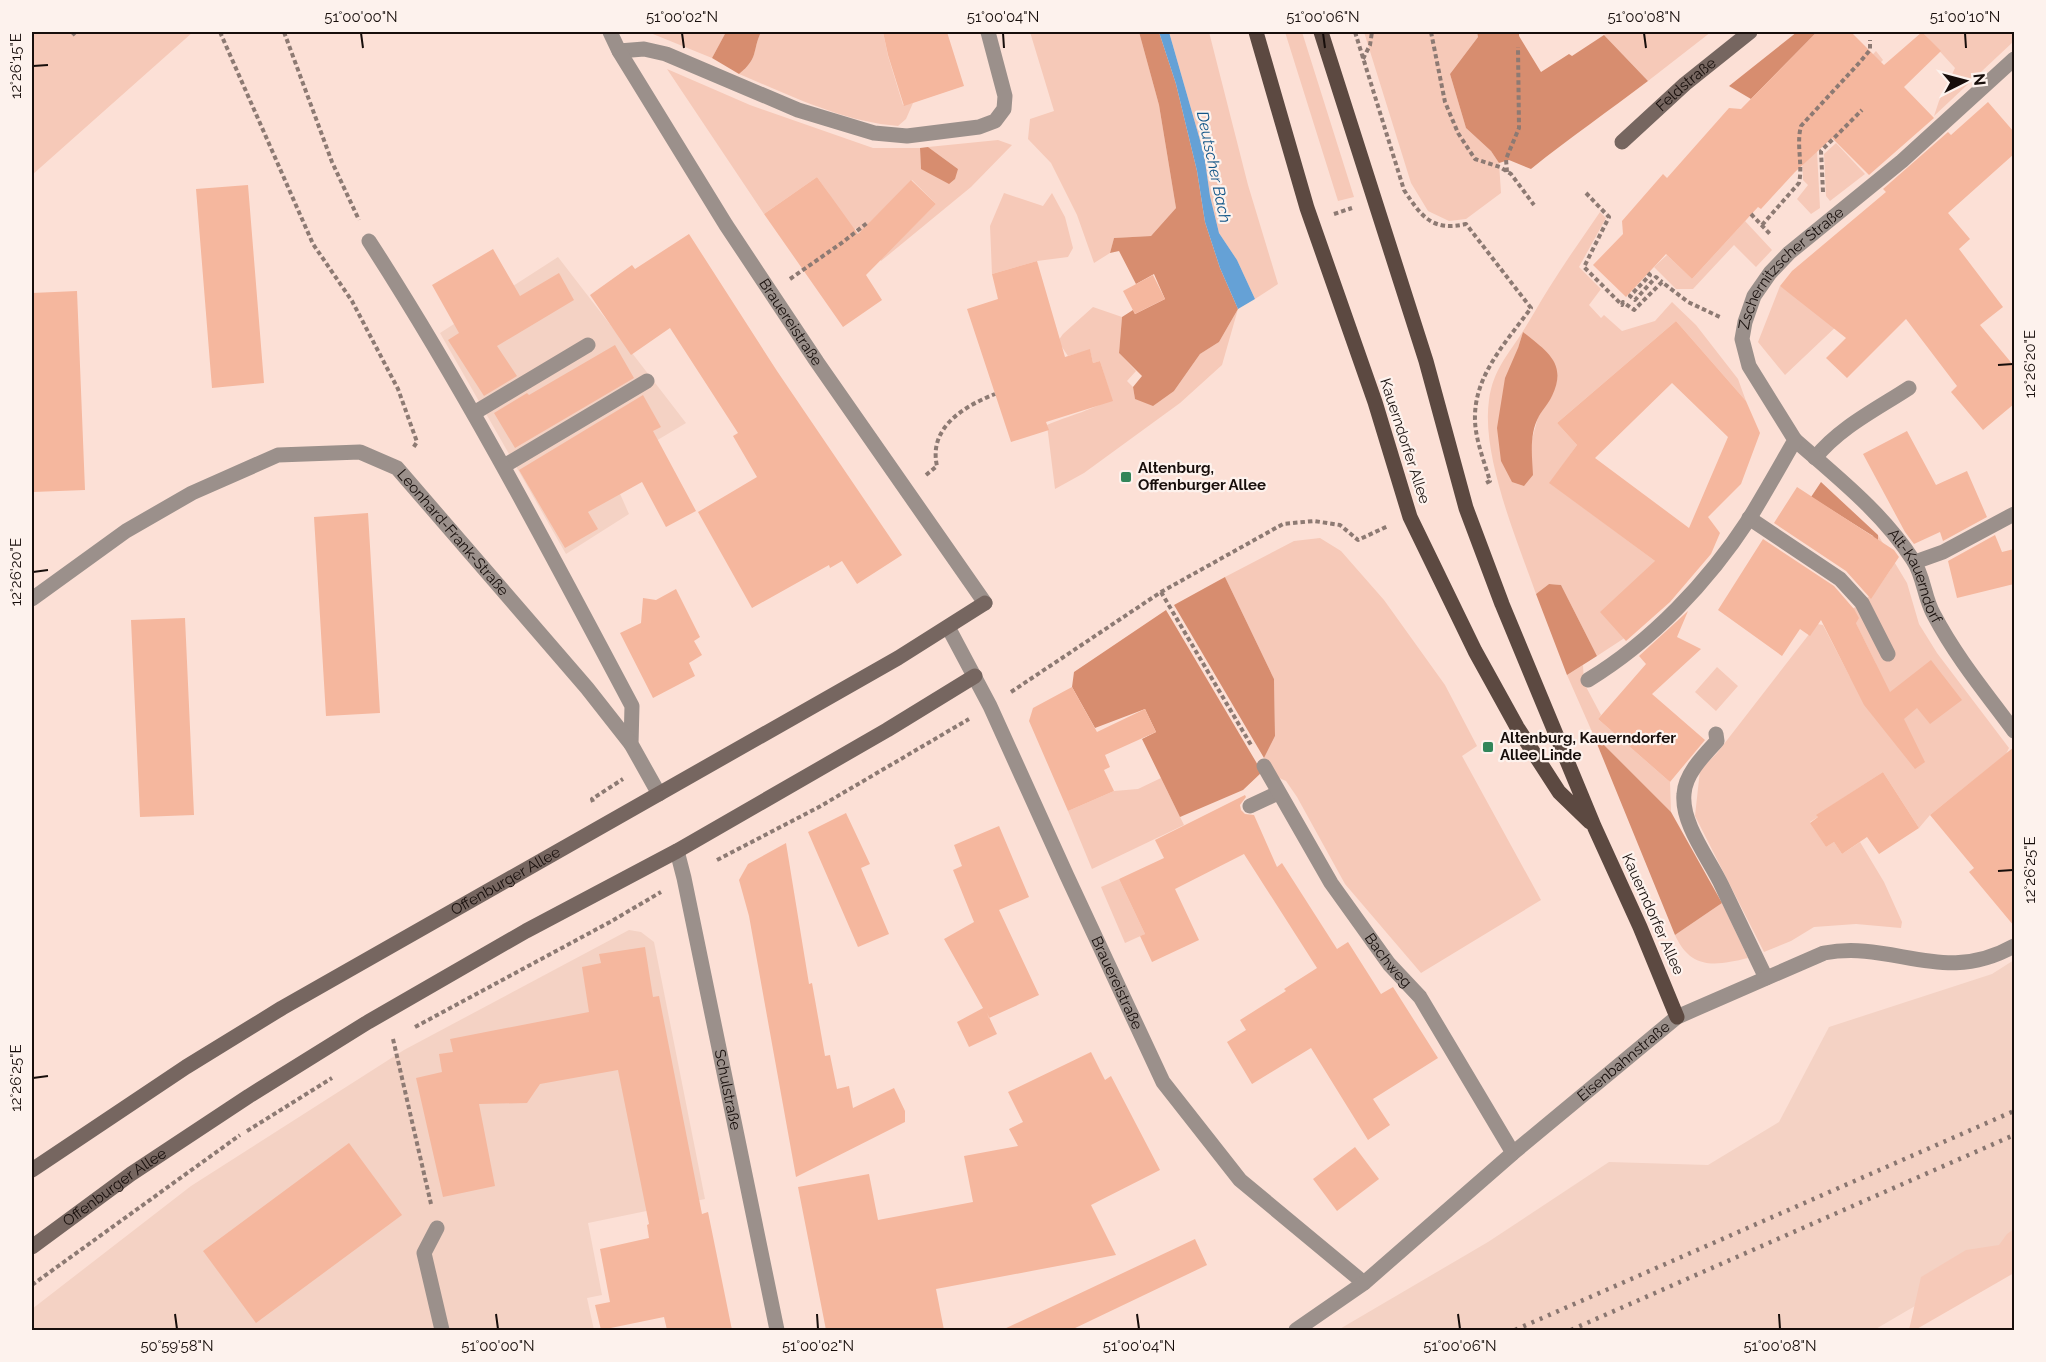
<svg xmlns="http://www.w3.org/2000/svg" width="2046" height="1362" viewBox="0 0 2046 1362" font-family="Raleway,sans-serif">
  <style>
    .built { fill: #f4d2c4 }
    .green { fill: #f6c9b8; fill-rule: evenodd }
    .forest { fill: #d78d6f }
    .water { fill: #65a1d6 }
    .building { fill: #f5b79e; fill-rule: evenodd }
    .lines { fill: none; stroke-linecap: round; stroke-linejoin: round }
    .path { stroke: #8d7a73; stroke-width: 4; stroke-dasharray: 4.5 3; stroke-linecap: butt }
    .lane { stroke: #9b908b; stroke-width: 15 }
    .street { stroke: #9b908b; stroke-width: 15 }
    .secondary { stroke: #766660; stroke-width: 15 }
    .primary { stroke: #5c4941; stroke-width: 15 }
    .rail { stroke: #897670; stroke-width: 4.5; stroke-dasharray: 3 6; stroke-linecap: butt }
    .ticks { fill: none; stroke: #170e0b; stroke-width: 2 }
    .poi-dot { fill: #32865a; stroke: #fdf2ed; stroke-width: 2 }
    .labels { text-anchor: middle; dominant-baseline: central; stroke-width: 4.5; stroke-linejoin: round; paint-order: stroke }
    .street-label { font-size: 15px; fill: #170e0b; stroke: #fdf2ed }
    .poi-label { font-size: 15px; font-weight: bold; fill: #170e0b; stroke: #fdf2ed; text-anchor: start }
    .water-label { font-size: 16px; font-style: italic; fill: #125688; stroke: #fdf2ed }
    .neatline { fill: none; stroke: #170e0b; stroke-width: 2 }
    .ticks-label { font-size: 15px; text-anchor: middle; fill: #170e0b }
  </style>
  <rect width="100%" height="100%" fill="#fce0d6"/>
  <path class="built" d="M558,257l128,166 -77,46 20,45 -63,40 -126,-221z
    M629,930l12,2 13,10 51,257 -117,24 14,72 -15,3 7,32h-562v-21l159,-123 213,-136z
    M2014,960v279l-99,67 -41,24h-536l150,-88 121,-80 99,3 71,-43 50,-95 163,-53z"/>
  <path class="green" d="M32,32h161l-161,143z
    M648,32h78l-14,26z
    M761,32h122l5,24 15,49 10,-2 -7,16 -8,7c-55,-4 -109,-31 -159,-52 20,-16 13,-23 22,-42z
    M1030,32h109l20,73 17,103 -25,28 -37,2 -4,15 -16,10 -17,-48 -26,-52 -23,-24 2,-20 24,-8z
    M1169,32h40l39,153 30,99 -23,15 -18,-39 -18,-27 -9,-37 -6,-42z
    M1285,32h17l52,165 -16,4z
    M1364,32h113l1,5 -28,37 16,54 25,23 8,12 2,30 -35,26 -17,2 -21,-10 -17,-28z
    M1610,32h101l-63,49 -44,-46z
    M1922,32h92v9l-80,75 5,-15 16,-33z
    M1876,51l7,9 -67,72 4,76 -9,6 -14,-15 11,-14 -5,-5 -2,-43 3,-10z
    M667,69l83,36 123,43h47l1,21h37l-30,-22 70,-7 14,5 -41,42 -90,74 -23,-34 -19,13 -25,-35 15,-11 -12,-17 -53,37zM912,180l24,24 -42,42 -24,-24z
    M1836,143l29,31 -35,27 -4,-5 -2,-42z
    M1004,193l39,13 9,-13 13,24 8,31 -5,9 -31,4 -45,13 -2,-48z
    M1600,212l6,6 -27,49 22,22 -12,16 12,13 3,-3 18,16 33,-10 17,-19 24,23 42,54 8,22 -70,-80 -119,102 20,22 -27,38 132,98 -59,58 -26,17 -36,-71 -12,-1 -13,10c-19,-54 -55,-138 -47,-194 4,-30 19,-45 34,-69 9,-14 17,-29 26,-43 16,-26 34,-51 51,-76zM1523,332l29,64 -14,21 -7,26 -13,-95z
    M1745,221l27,29 -16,17 -22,-22 -41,44h-17l-22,-22 13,-12 25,24z
    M1780,286l61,36 -56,53 -27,-33z
    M1093,307l29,10 -3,36 17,18 -9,10 6,6 2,12 39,-8 26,-37 19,-12 19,-33 -16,56 -42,38 -96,70 -29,16 -8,-64c17,-8 54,-17 64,-28l-11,-36 -7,2 -3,-13 -22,6 -10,-15 5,-7z
    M1878,535l29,48 12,41 18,29 72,95 -3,6 -76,61 -11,13 -36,-56 -66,43 1,2 -8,5 16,25 8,-5 8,12 18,-12 24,40 18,40 -1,6 -45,-4 -42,3 -23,14 -27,11 -69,-136 5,-46 17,-17 100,-129 6,1 27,52 26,-13 -26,-53 26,-20 15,-22 -13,-21z
    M1320,538l21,13 43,49 61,85 32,61 -15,10 79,144 -120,73 -76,-89 -48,-87 -11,-16 -9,-4 -13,-19 11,-22 -1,-57 -49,-102 69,-36z
    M1583,665l1,18 17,32 -3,4 72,63 1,30 -78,-78 -26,-59z
    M1717,667l21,19 -22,25 -21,-19z
    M1161,778l23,47 -92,44 -24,-58 46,-20 24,-2z
    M1119,879l26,55 -20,9 -24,-56z
    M1722,903l26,55c-33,8 -57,12 -73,-23z
    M2014,1229v44l-99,57h-6l12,-53 45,-27 33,-5 8,-11z"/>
  <path class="forest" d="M726,32h35c-9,19 -2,26 -22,42l-27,-16z
    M1139,32h20l17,52 21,87 8,51 15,46 18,41 -19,33 -19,12 -26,37 -21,15 -18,-7 -2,-12 9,-11 -23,-23 3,-36 11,-7 2,4 30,-15 -11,-25 -18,10 -17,-33 -9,2 4,-15 37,-2 25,-28 -17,-103z
    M1477,32h42v4l22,36 28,-18 3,2 32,-21 44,46c-39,30 -79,57 -117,88l-22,-9 -10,3 -8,-12 -25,-23 -16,-54 28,-37z
    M1797,32h20l-66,67 -22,-13z
    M928,147l30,22 -3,10 -6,5 -28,-15 -1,-21z
    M1523,332c23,19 45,31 29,64 -3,7 -9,13 -13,20 -10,18 -7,39 -6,59l-9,11 -12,-4 -11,-21 -4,-33 8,-50 13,-30z
    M1821,482l57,53v13l-5,-12 -62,-39z
    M1225,577l49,102 1,57 -11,22 -90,-153z
    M1549,584l12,1 36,71 -30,19 -31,-81z
    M1166,610l96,162 -19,18 -63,27 -38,-78 14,-7 -11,-23 -50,19 -23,-41 2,-15z
    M1593,734l78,78 51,91 -47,32z"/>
  <path class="water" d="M1159,32h10l35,122 6,42 9,37 18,27 18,39 -17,10 -18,-41 -15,-46 -8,-51 -21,-87z"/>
  <path class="building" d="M883,32h64l17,54 -60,20 -16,-51z
    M1817,32h34l33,33 38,-33 19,19 -37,36 30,31 -65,57 -37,-37 -37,34 -34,37 -3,-2 -66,72 -26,-25 -40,43 -33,-32 30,-31 -1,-13 41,-47 4,4 62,-70 12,1z
    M1988,102l26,30v22l-66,59 22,26 -11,10 44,58 -23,18 34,41v38l-31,26 -32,-38 6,-6 -51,-67 -59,59 -21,-20 20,-20 -66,-52 12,-15 94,-79 -3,-3 65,-57 3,3z
    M817,177l41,57 53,-54 25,24 -70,71 16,25 -39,27 -79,-113z
    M248,185l16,198 -52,5 -16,-199z
    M689,234l88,137 125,184 -45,29 -15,-23 -12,7 -1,-3 -77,43 -54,-96 59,-35 -24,-41 5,-3 -68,-105 -39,27 -41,-60 42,-30 3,4z
    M493,249l27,47 39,-23 15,27 -77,46 20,30 -33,20 -36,-56 11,-7 -27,-48z
    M1037,261l28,96 25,-8 3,14 7,-2 13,40 -67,21 3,8 -38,12 -44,-133 31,-10 -6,-25z
    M1153,275l12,24 -30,15 -12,-23z
    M77,291l8,199 -52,2 -1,-199z
    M1676,321l70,80 14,32 -19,51 -33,33 12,16 -9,21 -41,48 -44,39 -26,-29 55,-51 -106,-78 28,-38 -20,-22zM1672,383l56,54 -39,91 -94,-70z
    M615,345l19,33 -119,70 -21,-35 33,-20 2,2z
    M643,395l18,32 -8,4 43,80 -30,16 -24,-45 -54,30 10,17 -33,19 -46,-78z
    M1907,431l29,54 31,-14 20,46 -44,24 -3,-9 -26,12 -9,-12 -42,-78z
    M1797,487l97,63 5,7 -28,42 -25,-28 -72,-48z
    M368,513l12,200 -54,3 -12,-199z
    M1995,535l7,17 12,-3v35l-57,14 -9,-37z
    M1763,539l71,47 20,23 5,9 -3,5 34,69 41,-32 31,40 -32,24 -13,-16 -13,11 21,43 -10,7 -51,-64 -43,-85 -11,16 -10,-7 -18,27 -64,-46z
    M676,589l24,48 -6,4 8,14 -13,8 6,13 -42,22 -33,-65 21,-10 2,-25 13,2z
    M1688,611l-11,26 24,12 -49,45 53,46 -35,42 -72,-63 48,-55 -7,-8z
    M185,618l9,197 -54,2 -9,-197z
    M1072,687l25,45 48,-23 11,23 -51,23 5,12 -6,3 10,21 -46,20 -39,-90 4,-13z
    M2014,747v179l-45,-54 5,-4 -44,-53z
    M1883,772l36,56 -40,26 -12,-17 -25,17 -8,-12 -8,5 -16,-24 8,-6 -2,-2z
    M1245,795l1,2 -6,8 1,5 4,4 9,1 23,52 5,-4 55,86 11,-7 33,52 12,-7 45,71 -65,41 17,26 -22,15 -57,-92 -59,36 -25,-42 19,-12 -6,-10 46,-29 -2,-2 33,-21 -73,-114 -69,35 24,51 -47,22 -12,-26 5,-2 -26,-55 45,-21 -9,-18z
    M846,813l24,51 -9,4 28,66 -31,13 -50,-115z
    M999,826l30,71 -30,13 40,85 -50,23 -2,-5 10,21 -28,13 -12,-25 26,-14 -39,-69 30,-17 -21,-52 9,-4 -8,-21z
    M786,843l23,141 3,-1 13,73 5,-1 7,34 12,-3 4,22 41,-20 11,23v11l-109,55 -47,-261 -10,-36 9,-16z
    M645,947l8,50 6,-1 43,218 6,-2 24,118h-65l-3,-13 -63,13 -6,-25 15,-3 -10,-53 49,-11 -2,-13 2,-1 -31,-154 -78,14 -13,19 -48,1 16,82 -52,11 -27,-119 26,-6 -3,-18 14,-2 -3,-13 139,-27 -7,-45 19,-4 -2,-9z
    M1091,1052l14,28 6,-4 49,94 -69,35 25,50 -180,34 8,41h-118l-28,-143 71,-13 9,46 95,-18 -9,-46 54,-10 -9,-17 14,-7 -15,-30z
    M349,1143l53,72 -146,108 -53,-72z
    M1355,1147l24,32 -42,32 -24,-32z
    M1195,1239l12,26 -136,65h-69z"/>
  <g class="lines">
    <path class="path" d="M72,32l4,4
      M220,32l93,212 39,57 46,88 19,53 -4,6
      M284,32l48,130 27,58
      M1355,32l49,158c17,26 28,42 62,34l65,84c-30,41 -67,78 -53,133 3,13 8,27 12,40l-4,2
      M1431,32l14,70 13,31 17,26 25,8 11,7 23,31
      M1363,59l7,-14 2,-13
      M1507,172l-1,-13 13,-31 -1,-81
      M1823,192l-2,-41 41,-41
      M1586,193l23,24 -25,50 38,38 1,-3 11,8 28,-28 26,20 34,16
      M1334,214l18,-6
      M1751,214l20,21
      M1762,225l37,-42c4,-19 -3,-38 2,-57l59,-64 10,-12v-10
      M1648,273l2,2 -20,21 5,4 21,-23 6,5
      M790,279l53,-37 24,-19
      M926,475l11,-9c-9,-39 28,-60 58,-72
      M1161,592l90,153
      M1011,692l150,-100 122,-68 31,-3 26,4 18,15 30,-14
      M593,802l-1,-3 31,-20
      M717,860l102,-53 150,-88
      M415,1027l195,-105 51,-30
      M393,1039l38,165
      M247,1131l85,-53
      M32,1285l208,-150"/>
    <path class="lane" d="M619,51l25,-2 22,5 132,56 76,23 33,3 72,-9 16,-6 9,-12 1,-13 -17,-64
      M474,413l114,-68
      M1815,458c25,-31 62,-49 94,-70
      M504,466l143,-85
      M1749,518l91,61 22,24 26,51
      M1716,734l1,7c-13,14 -32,33 -33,53 -3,30 26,66 38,92 15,31 29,61 44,92
      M1250,806l28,-13
      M437,1228l-13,25 18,77"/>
    <g class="street">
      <path id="s1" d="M610,32l9,19 107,174 91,137 168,241"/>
      <path d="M369,241c97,150 179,307 263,465l-1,38 28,50"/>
      <path id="s2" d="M1795,440c42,37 87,72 118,120 11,16 11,38 21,55 22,42 52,78 80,116"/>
      <path d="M1915,562l28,-10 71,-38"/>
      <path id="s3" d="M32,599l94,-68 66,-38 86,-38 82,-3 37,16 190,220 44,56"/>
      <path id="s4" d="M948,627l42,79 77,170 96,206 77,98 124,103"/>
      <path id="s5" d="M1588,680c64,-39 120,-98 161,-161 16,-26 31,-53 46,-79l-46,-74 -7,-27 3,-17 9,-26 16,-23 19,-20 113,-92 112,-102"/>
      <path id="s6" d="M1264,766l67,117 58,81 31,33 93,156"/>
      <path id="s7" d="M677,851l7,27 93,452"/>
      <path id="s8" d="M1296,1330l68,-47 149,-130 164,-136 147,-64c70,-13 119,33 190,-7"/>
    </g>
    <g class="secondary">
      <path id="s9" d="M1622,142l63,-58 65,-52"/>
      <path id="s10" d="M32,1170l154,-103 96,-59 616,-350 87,-55"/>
      <path id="s11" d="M32,1247l99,-73 118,-78 119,-74 158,-91 151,-80 210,-121 88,-54"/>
    </g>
    <path class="primary" d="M1256,32l51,176 68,194 35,115 65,134 42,76 42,65 31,30
      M1321,32l105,329 40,147 36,96 92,222 46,101 37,90"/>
    <path class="rail" d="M1515,1330l499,-219
      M1571,1330l443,-195"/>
  </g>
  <path class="ticks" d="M361,33l2,15M682,33l2,15M1003,33l1,15M1323,33l2,15M1644,33l2,15M1965,33l1,15M33,66l15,-1M1998,365l15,-1M33,572l15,-2M1998,871l15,-1M33,1078l15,-2M175,1314l2,15M496,1314l2,15M817,1314l1,15M1137,1314l2,15M1458,1314l2,15M1779,1314l1,15"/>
  <g class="poi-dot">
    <rect x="1120" y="471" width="12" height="12" rx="3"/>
    <rect x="1482" y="741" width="12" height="12" rx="3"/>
  </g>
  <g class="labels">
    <g class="street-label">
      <text stroke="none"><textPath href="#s9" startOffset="86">Feldstraße</textPath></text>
      <text stroke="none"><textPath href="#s5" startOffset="525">Zschernitzscher Straße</textPath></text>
      <text stroke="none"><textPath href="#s1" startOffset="342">Brauereistraße</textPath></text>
      <text transform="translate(1405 441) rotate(72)">Kauerndorfer Allee</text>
      <text stroke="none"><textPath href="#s3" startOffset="494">Leonhard-Frank-Straße</textPath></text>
      <text stroke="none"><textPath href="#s2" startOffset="184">Alt-Kauerndorf</textPath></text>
      <text stroke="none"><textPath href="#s10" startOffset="555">Offenburger Allee</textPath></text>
      <text transform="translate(1653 914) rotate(66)">Kauerndorfer Allee</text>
      <text stroke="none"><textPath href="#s6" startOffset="231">Bachweg</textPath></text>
      <text stroke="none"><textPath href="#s4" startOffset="394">Brauereistraße</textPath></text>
      <text stroke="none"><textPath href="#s8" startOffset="424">Eisenbahnstraße</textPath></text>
      <text stroke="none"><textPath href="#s7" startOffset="244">Schulstraße</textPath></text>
      <text stroke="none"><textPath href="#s11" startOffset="102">Offenburger Allee</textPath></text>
    </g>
    <g class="poi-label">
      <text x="1138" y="468">Altenburg,<tspan x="1138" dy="17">Offenburger Allee</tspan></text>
      <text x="1500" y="738">Altenburg, Kauerndorfer<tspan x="1500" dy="17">Allee Linde</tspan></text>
    </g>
    <g class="water-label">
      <text transform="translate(1214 167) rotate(78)">Deutscher Bach</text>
    </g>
  </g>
  <rect width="2046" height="1362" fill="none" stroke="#fdf2ed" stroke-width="66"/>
  <g transform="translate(1965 81) rotate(84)" stroke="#fdf2ed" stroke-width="4.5" paint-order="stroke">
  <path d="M0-4.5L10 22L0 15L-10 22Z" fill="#170e0b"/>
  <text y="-9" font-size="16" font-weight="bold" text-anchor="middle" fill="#170e0b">N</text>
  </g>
  <rect x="33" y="33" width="1980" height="1296" class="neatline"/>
  <g class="ticks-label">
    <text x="361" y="22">51°00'00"N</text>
    <text x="682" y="22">51°00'02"N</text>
    <text x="1003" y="22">51°00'04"N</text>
    <text x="1323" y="22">51°00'06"N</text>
    <text x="1644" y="22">51°00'08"N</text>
    <text x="1965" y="22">51°00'10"N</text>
    <text transform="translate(16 66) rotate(-90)" y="5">12°26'15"E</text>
    <text transform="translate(2030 364) rotate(-90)" y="5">12°26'20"E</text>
    <text transform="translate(16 572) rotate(-90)" y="5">12°26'20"E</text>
    <text transform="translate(2030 870) rotate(-90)" y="5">12°26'25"E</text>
    <text transform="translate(16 1078) rotate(-90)" y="5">12°26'25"E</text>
    <text x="177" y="1351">50°59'58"N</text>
    <text x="498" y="1351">51°00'00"N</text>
    <text x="818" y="1351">51°00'02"N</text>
    <text x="1139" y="1351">51°00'04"N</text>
    <text x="1460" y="1351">51°00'06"N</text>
    <text x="1780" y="1351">51°00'08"N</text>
  </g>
</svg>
